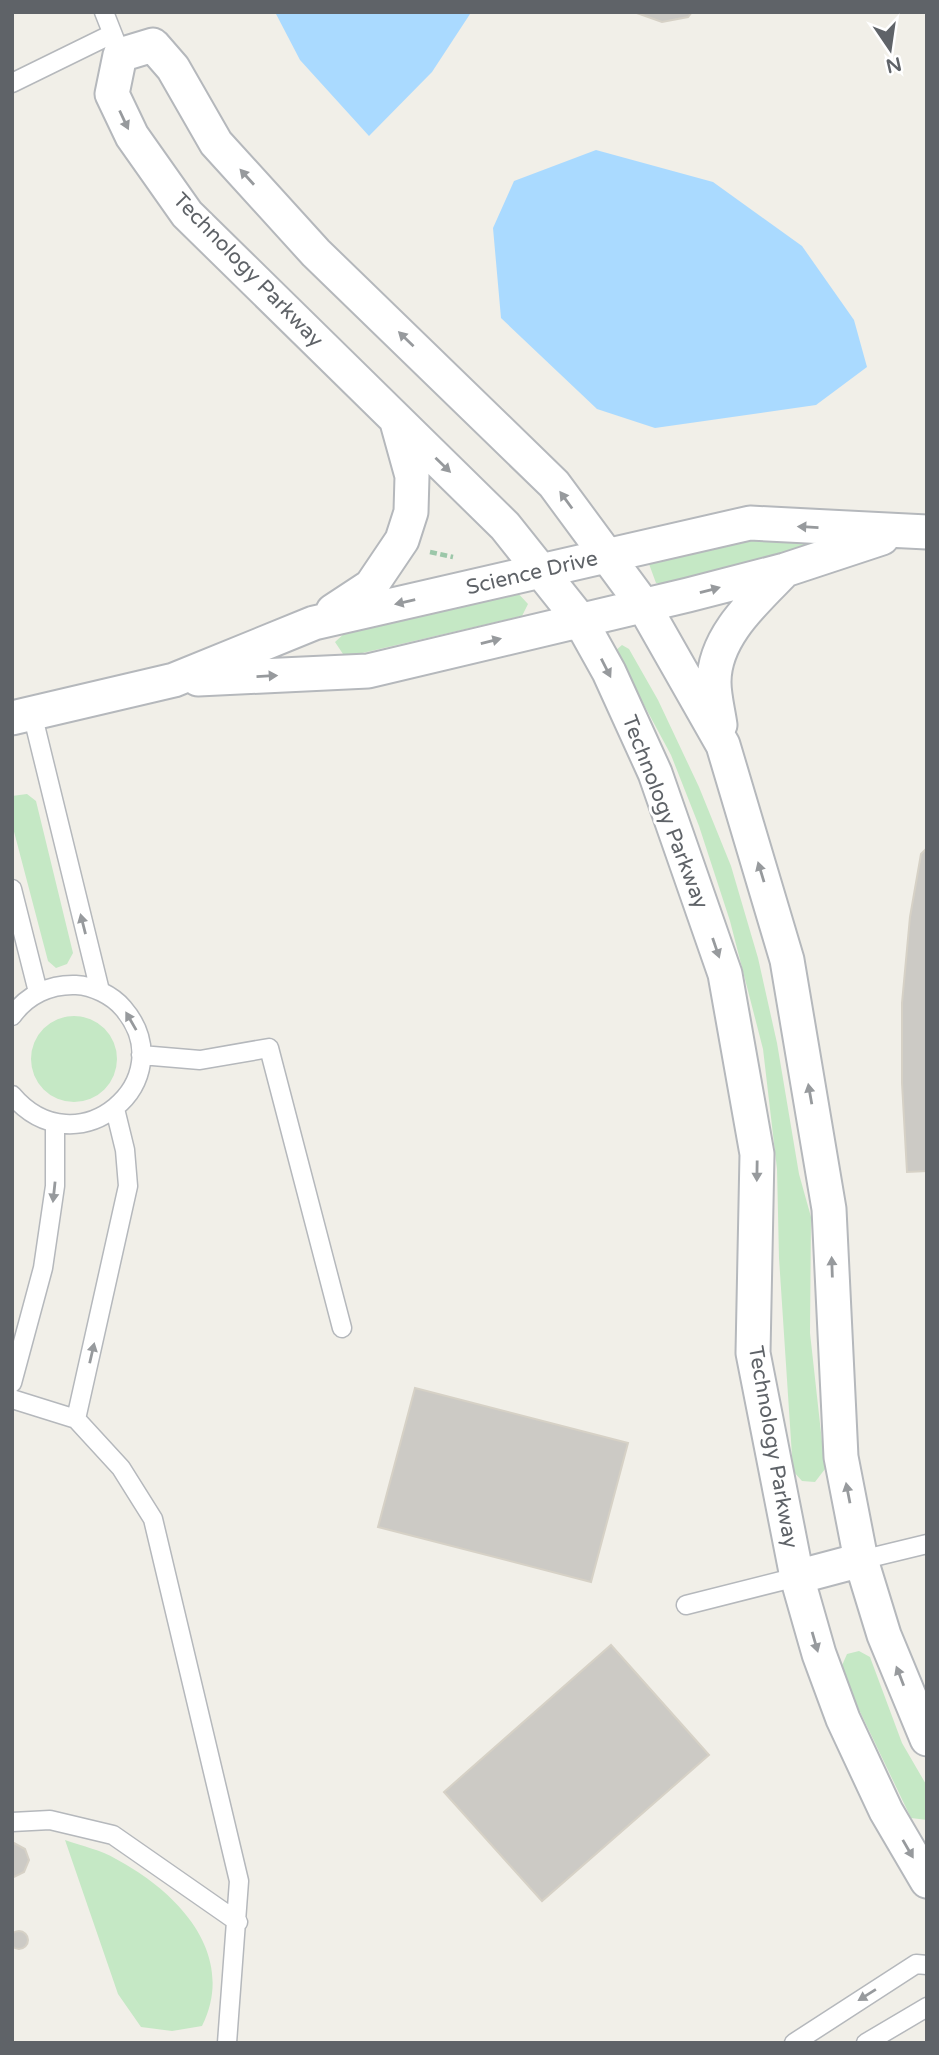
<svg xmlns="http://www.w3.org/2000/svg" width="939" height="2055" viewBox="0 0 939 2055" font-family="'Varela Round',sans-serif">
  <style>
    .green { fill: #c5e8c5 }
    .water { fill: #aadaff }
    .building { fill: #cccac5; stroke: #d6d1c6; stroke-width: 2 }
    .lines { fill: none; stroke-linecap: round; stroke-linejoin: round }
    .lane-casing { stroke: #b5b8bc; stroke-width: 21 }
    .street-casing { stroke: #b5b8bc; stroke-width: 37 }
    .path { stroke: #9cc7a9; stroke-width: 4.5; stroke-dasharray: 7 3.5; stroke-linecap: butt }
    .lane { stroke: #fff; stroke-width: 18 }
    .street { stroke: #fff; stroke-width: 33 }
    .oneway { fill: #979a9d }
    .labels { text-anchor: middle; dominant-baseline: central; stroke-width: 6; stroke-linejoin: round; paint-order: stroke }
    .street-label { font-size: 21px; fill: #5f6368; stroke: #fff }
  </style>
  <rect width="100%" height="100%" fill="#f1efe8"/>
  <path class="green" d="M765,535l58,9 -148,39h-19l-7,-19 11,-8z
    M515,590l13,14 -6,12 -177,41 -10,-15 12,-11z
    M622,645l7,4 29,51 41,87 32,79 27,92 19,85 22,131 12,43 -1,116 15,136 -10,13 -13,-1 -9,-10 -14,-213 -2,-89 -14,-120 -33,-128 -31,-95 -28,-71 -56,-104z
    M27,794l9,7 37,152 -6,11 -11,4 -8,-7 -36,-137v-28z
    M31 1059a43 43 0 1 1 86 0a43 43 0 1 1-86 0Z
    M859,1651l11,6 32,86 25,43v34l-16,-2 -71,-148 7,-16z
    M65,1840c17,6 36,10 51,19 60,32 122,94 86,167l-30,5 -31,-4 -23,-33z"/>
  <path class="water" d="M275,12h195v2l-38,58 -63,64 -69,-76z
    M596,150l117,32 89,64 52,74 13,47 -51,38 -161,23 -58,-19 -96,-91 -8,-90 21,-47z"/>
  <path class="building" d="M634,12h58l-4,5 -26,5z
    M927,848v323l-20,1 -5,-89v-80l8,-86 11,-63z
    M415,1388l213,55 -37,139 -213,-55z
    M611,1645l98,110 -167,146 -98,-109z
    M12,1842l13,7 4,11 -5,12 -12,6z
    M10 1940a9 9 0 1 1 18 0a9 9 0 1 1-18 0Z"/>
  <g class="lines">
    <defs>
      <path id="lane" d="M104,12l13,33
        M12,83l100,-49
        M32,713l68,278
        M12,889l26,103
        M12,1016c15,-21 38,-32 64,-31 17,1 36,10 47,23 62,72 -46,164 -111,87
        M141,1055l59,5 69,-12 73,280
        M12,1383l31,-115 12,-82v-62
        M12,1399l64,20 45,49 32,51 86,362 -12,162
        M76,1419l52,-233 -3,-36 -10,-41
        M861,1560l66,-16
        M686,1605l111,-28
        M12,1822l38,-2 63,15 125,87
        M794,2043l122,-79 11,1
        M866,2043l61,-36"/>
      <path id="street" d="M333,611l38,-25 31,-46 9,-28 1,-36 -15,-54
        M198,679l170,-8 320,-76 97,-25 97,-32
        M12,718l162,-38 140,-57 436,-100 177,9
        M720,725c-2,-14 -6,-29 -6,-43 0,-46 42,-82 71,-112
        M797,1577l64,-17
        M927,1739l-43,-104 -23,-75 -20,-103 -12,-248 -42,-249 -64,-215 -79,-139 -90,-122 -238,-231 -100,-110 -43,-75 -20,-23 -33,10 -8,39 20,42 55,78 318,312 75,94 29,52 46,101 70,201 32,180 -4,199 44,224 22,77 24,65 43,92 41,70"/>
    </defs>
    <use href="#lane" class="lane-casing"/>
    <use href="#street" class="street-casing"/>
    <path class="path" d="M430,552l23,5"/>
    <use href="#lane" class="lane"/>
    <use href="#street" class="street"/>
  </g>
  <defs><path id="oneway-solid" d="M-6-.8H1V-3.2L6.5 0L1 3.2V.8H-6Z" transform="scale(1.75)"/></defs>
  <g class="oneway">
    <use href="#oneway-solid" transform="translate(124 120) rotate(65)"/>
    <use href="#oneway-solid" transform="translate(247 177) rotate(-132)"/>
    <use href="#oneway-solid" transform="translate(406 339) rotate(-136)"/>
    <use href="#oneway-solid" transform="translate(443 465) rotate(44)"/>
    <use href="#oneway-solid" transform="translate(566 500) rotate(-126)"/>
    <use href="#oneway-solid" transform="translate(808 527) rotate(-177)"/>
    <use href="#oneway-solid" transform="translate(710 590) rotate(-15)"/>
    <use href="#oneway-solid" transform="translate(405 602) rotate(167)"/>
    <use href="#oneway-solid" transform="translate(491 641) rotate(-14)"/>
    <use href="#oneway-solid" transform="translate(606 668) rotate(63)"/>
    <use href="#oneway-solid" transform="translate(267 676) rotate(-3)"/>
    <use href="#oneway-solid" transform="translate(761 872) rotate(-107)"/>
    <use href="#oneway-solid" transform="translate(83 924) rotate(-104)"/>
    <use href="#oneway-solid" transform="translate(716 948) rotate(71)"/>
    <use href="#oneway-solid" transform="translate(131 1021) rotate(-120)"/>
    <use href="#oneway-solid" transform="translate(810 1094) rotate(-100)"/>
    <use href="#oneway-solid" transform="translate(757 1171) rotate(91)"/>
    <use href="#oneway-solid" transform="translate(54 1192) rotate(96)"/>
    <use href="#oneway-solid" transform="translate(832 1267) rotate(-92)"/>
    <use href="#oneway-solid" transform="translate(92 1353) rotate(-77)"/>
    <use href="#oneway-solid" transform="translate(848 1493) rotate(-101)"/>
    <use href="#oneway-solid" transform="translate(815 1642) rotate(74)"/>
    <use href="#oneway-solid" transform="translate(900 1676) rotate(-111)"/>
    <use href="#oneway-solid" transform="translate(908 1849) rotate(60)"/>
    <use href="#oneway-solid" transform="translate(867 1995) rotate(148)"/>
  </g>
  <g class="labels">
    <g class="street-label">
      <text transform="translate(248 270) rotate(46)">Technology Parkway</text>
      <text transform="translate(532 573) rotate(-13)">Science Drive</text>
      <text transform="translate(665 812) rotate(69)">Technology Parkway</text>
      <text transform="translate(773 1447) rotate(80)">Technology Parkway</text>
    </g>
  </g>
  <rect width="939" height="2055" fill="none" stroke="#5f6368" stroke-width="28"/>
  <g transform="translate(890 49) rotate(167)" stroke="#ffffff" stroke-width="5" paint-order="stroke">
  <path d="M0-5L12 26L0 18L-12 26Z" fill="#5f6368"/>
  <text y="-10" font-size="19" font-weight="bold" text-anchor="middle" fill="#5f6368">N</text>
  </g>
</svg>
